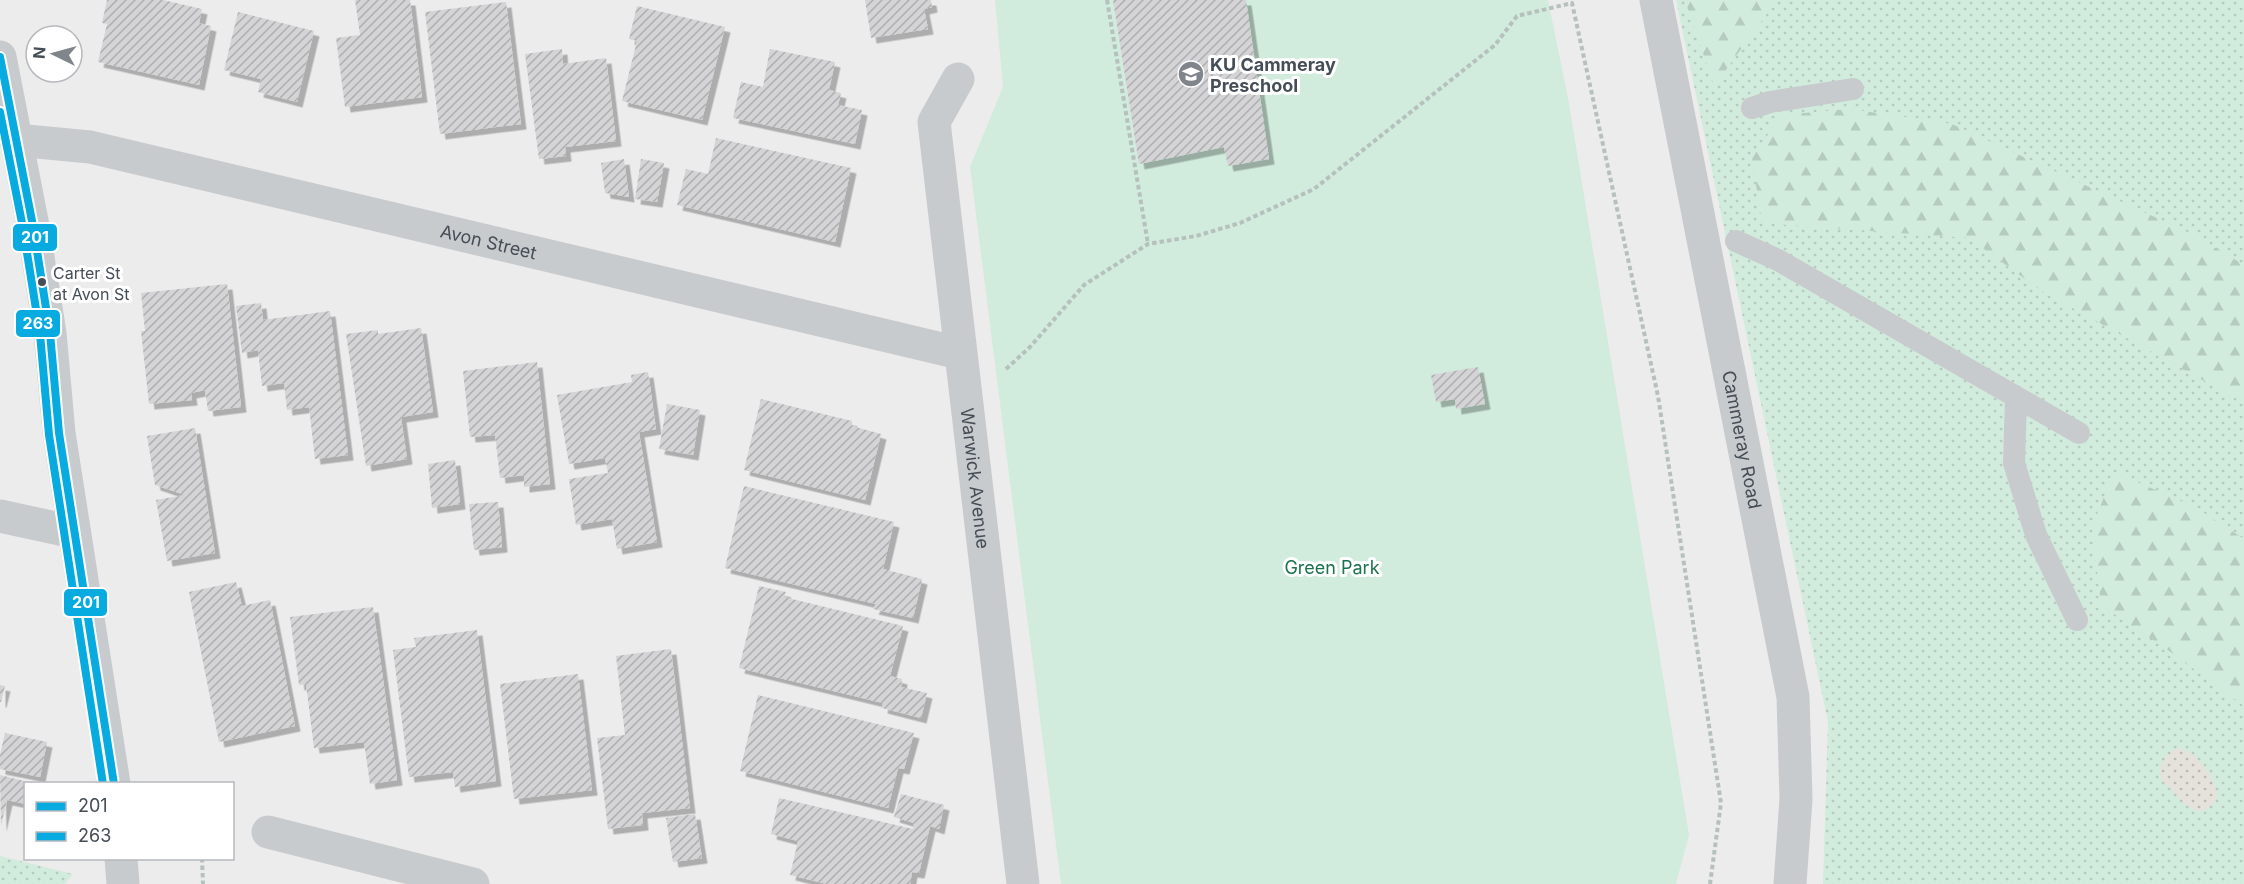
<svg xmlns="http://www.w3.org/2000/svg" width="2244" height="884" viewBox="0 0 2244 884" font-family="Inter,sans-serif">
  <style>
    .grass { fill: url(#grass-dots) }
    .forest { fill: url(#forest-firs) }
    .sand { fill: url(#sand-dots) }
    .park { fill: #d1ebdd }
    .building { fill: url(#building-hatch); filter: url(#shadow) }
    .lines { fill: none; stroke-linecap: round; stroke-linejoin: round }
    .path { stroke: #b6c1be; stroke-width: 4; stroke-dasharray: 4.5 3; stroke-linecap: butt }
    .service { stroke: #c8cbcd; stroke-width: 22 }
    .minor { stroke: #c8cbcd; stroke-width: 33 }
    .bus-1-casing { stroke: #fff; stroke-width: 12 }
    .bus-2-casing { stroke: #fff; stroke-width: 12 }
    .bus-1 { stroke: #07abe0; stroke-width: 8 }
    .bus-2 { stroke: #07abe0; stroke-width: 8 }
    .bus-dot { fill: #454d57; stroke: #fff; stroke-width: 2 }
    .labels { text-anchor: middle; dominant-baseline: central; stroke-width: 6; stroke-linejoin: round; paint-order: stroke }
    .bus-label { font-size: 16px; fill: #454d57; stroke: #fff; text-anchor: start }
    .poi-label { font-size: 18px; font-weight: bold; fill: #454d57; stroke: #fff; text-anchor: start }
    .street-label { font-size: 18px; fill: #454d57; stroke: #fff }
    .park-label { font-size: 18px; fill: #1b734c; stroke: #fff }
    .line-badge { stroke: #fff; stroke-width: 2 }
    .badge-label { font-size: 16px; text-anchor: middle; font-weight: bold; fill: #fff }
  </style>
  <defs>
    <pattern id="grass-dots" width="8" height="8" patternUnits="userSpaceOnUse" patternTransform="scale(1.5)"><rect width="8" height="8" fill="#d1ebdd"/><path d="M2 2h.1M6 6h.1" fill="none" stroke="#b5cbc0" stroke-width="1.8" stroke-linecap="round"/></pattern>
    <pattern id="forest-firs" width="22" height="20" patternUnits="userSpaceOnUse" patternTransform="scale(1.5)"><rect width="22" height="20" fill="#d1ebdd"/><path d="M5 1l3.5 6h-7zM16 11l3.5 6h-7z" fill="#b5cbc0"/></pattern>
    <pattern id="sand-dots" width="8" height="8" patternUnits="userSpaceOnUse" patternTransform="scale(1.5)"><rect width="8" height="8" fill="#e4e2db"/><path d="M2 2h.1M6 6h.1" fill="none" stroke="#bbb9b4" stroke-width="1.8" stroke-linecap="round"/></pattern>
    <pattern id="building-hatch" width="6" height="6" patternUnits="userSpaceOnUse" patternTransform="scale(1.5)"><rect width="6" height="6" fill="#d4d4d6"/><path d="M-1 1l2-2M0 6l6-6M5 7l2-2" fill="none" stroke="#aeaeb0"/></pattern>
    <filter id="shadow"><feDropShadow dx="5.5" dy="5.5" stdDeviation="0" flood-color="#0004"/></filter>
  </defs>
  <rect width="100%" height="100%" fill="#edecec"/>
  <path class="grass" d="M1676,0h568v884h-421l5,-162z
    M0,856l73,18 -8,10h-65z"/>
  <path class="forest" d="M1685,0h92l-63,86z
    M1850,109l102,15 244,112 48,29v138l-204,-113 -71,-52 -207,-15 -10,-65 29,-43z
    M2114,472l81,35 49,32v167l-72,-53 -71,-48 -9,-78z"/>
  <path class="sand" d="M2178,748c20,3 39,32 39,51 -14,21 -28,11 -41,-4 -4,-6 -13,-11 -15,-18 -5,-13 6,-25 17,-29z"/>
  <path class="park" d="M995,0h553l20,98 121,737 -13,49h-615l-91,-717 33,-80z"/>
  <path class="building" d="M107,0h56l39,9 -3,14 12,3 -12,59 -101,-23 9,-38 -5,-1z
    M355,0h55l12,97 -77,10 -9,-69 24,-3z
    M865,0h66l1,7 -8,2 4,20 -57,9z
    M1113,0h133l23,159 -41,7 -4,-19 -85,17z
    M506,2l15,122 -81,10 -15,-122z
    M637,6l88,21 -23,93 -80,-19 15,-60 -8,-2z
    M238,12l76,19 -17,71 -39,-10 3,-13 -37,-9z
    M562,49l1,15 43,-6 10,83 -51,6 1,9 -27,3 -14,-105z
    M770,49l65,13 -6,28 12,3 -3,12 24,5 -7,34 -122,-26 8,-36 22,5z
    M716,138l135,30 -16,74 -158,-37 9,-36 22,5z
    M624,159l5,38 -24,-4 -4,-30z
    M641,159l23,4 -7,39 -22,-3z
    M227,284l14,123 -33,4 -3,-21 -14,3 1,7 -43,4 -8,-73h4l-4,-38z
    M261,303l2,17 67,-9 18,144 -33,4 -6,-52 -22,3 -3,-27 -22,3 -4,-36 -16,3 -6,-47z
    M421,328l12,84 -32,5 6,42 -41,7 -20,-132 32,-4v4z
    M537,362l13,122 -26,3v-12l-24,3 -5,-43 -25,2 -7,-66z
    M1478,367l7,37 -29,5 -1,-10 -19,3 -5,-27z
    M648,372l8,57 -17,3 18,110 -40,7 -5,-30 -36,6 -7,-46 39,-6 -3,-15 -36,6 -12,-69 75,-13 -1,-7z
    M761,399l91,22v5l29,8 -16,66 -121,-30z
    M667,404l33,6 -7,45 -34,-6z
    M195,428l20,125 -48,8 -11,-61 29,-5 -30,-10 -8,-49z
    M455,460l5,44 -28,4 -4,-44z
    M744,486l150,36 -11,47 39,10 -9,39 -40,-9 3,-5 -151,-36z
    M498,502l4,45 -28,3 -5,-46z
    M236,582l6,24 28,-6 25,126 -76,16 -30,-150z
    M759,586l27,6 -2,5 119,29 -13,50 12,3 -1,8 26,6 -6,25 -39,-10 1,-5 -144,-35z
    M373,607l24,173 -27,4 -6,-42 -50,6 -8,-64 -7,1 -9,-68z
    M477,630l19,151 -41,6 -2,-15 -44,5 -16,-127 23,-3 -2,-9z
    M671,649l19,159 -48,5 1,12 -35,4 -11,-91 28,-3 -9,-79z
    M578,674l14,116 -78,9 -14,-115z
    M0,685l5,1 -4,16h-1z
    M758,695l156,38 -10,36 -6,-1 -10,40 -148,-37z
    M5,733l42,9 -7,35 -40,-8v-14z
    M0,775l32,8 -6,1v20l-19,-4 -6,26z
    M901,794l43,11 -5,24 -9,-3 -11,47 -7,-1 -2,12h-83l-37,-9 8,-34 -27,-7 8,-36 134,31 1,-6 -20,-6z
    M695,814l7,44 -29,4 -7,-44z"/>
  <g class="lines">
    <path class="path" d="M1107,0l41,244
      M1006,369l24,-22 54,-62 64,-41 48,-8 44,-13 74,-34 181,-144 22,-29 55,-13 86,393 63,407 -11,81
      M202,858l1,26"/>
    <path class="service" d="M1752,108l18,-6 83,-13
      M1736,241l42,19 301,173
      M2016,397l-2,66 22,72 41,85"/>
    <g class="minor">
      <path id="s1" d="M1656,0l137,697 3,102 -6,85"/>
      <path d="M0,57l33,169 17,107 9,100 55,351"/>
      <path id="s2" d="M958,79l-24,43 89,762"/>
      <path id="s3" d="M16,140l74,7 869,206"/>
      <path d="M0,516l74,16"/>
      <path d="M268,832l205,52"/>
      <path d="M121,858l2,26"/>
    </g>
    <defs>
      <path id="bus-1" d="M0,57l33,169 17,107 9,100 55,351"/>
      <path id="bus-2" d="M0,112l23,116 17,106 9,101 54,349"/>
    </defs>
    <use href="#bus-1" class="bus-1-casing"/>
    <use href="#bus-2" class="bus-2-casing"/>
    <use href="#bus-1" class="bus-1"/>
    <use href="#bus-2" class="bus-2"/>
  </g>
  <defs>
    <symbol id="school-disc" viewBox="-11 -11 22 22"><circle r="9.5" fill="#80858b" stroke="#fff"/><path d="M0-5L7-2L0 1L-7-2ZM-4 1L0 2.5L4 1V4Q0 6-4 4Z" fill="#fff"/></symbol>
  </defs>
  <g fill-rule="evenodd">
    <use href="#school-disc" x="1176" y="59" width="30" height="30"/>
  </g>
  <circle class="bus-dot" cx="42" cy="282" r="5"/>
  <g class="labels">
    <g class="bus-label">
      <text x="53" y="273">Carter St<tspan x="53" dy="21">at Avon St</tspan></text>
    </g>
    <g class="poi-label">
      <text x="1210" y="64">KU Cammeray<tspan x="1210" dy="21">Preschool</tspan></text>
    </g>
    <g class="street-label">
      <text stroke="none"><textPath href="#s3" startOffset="484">Avon Street</textPath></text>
      <text stroke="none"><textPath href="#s1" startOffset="448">Cammeray Road</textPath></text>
      <text stroke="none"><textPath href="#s2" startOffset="408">Warwick Avenue</textPath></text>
    </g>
    <g class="park-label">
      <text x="1332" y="567">Green Park</text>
    </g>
  </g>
  <g class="line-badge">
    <rect x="12" y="223" width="46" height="29" rx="6" fill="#07abe0"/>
    <rect x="15" y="309" width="46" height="29" rx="6" fill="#07abe0"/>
    <rect x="63" y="588" width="45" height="29" rx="6" fill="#07abe0"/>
  </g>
  <g class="badge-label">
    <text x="35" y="243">201</text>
    <text x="38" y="329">263</text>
    <text x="86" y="608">201</text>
  </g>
  <rect x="24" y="782" width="210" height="78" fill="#ffffff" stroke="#b5b8bc" stroke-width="1.5"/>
  <rect x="36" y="802" width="30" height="9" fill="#07abe0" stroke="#b5b8bc" stroke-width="1.5"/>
  <text x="78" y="812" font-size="18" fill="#454d57">201</text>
  <rect x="36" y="832" width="30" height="9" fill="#07abe0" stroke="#b5b8bc" stroke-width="1.5"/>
  <text x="78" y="842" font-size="18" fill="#454d57">263</text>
  <g transform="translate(54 54) rotate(275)"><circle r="28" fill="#ffffff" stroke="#b5b8bc" stroke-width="1.5"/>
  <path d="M0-4.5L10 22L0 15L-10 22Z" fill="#80858b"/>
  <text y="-9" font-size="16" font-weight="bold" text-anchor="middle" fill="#454d57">N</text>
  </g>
</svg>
